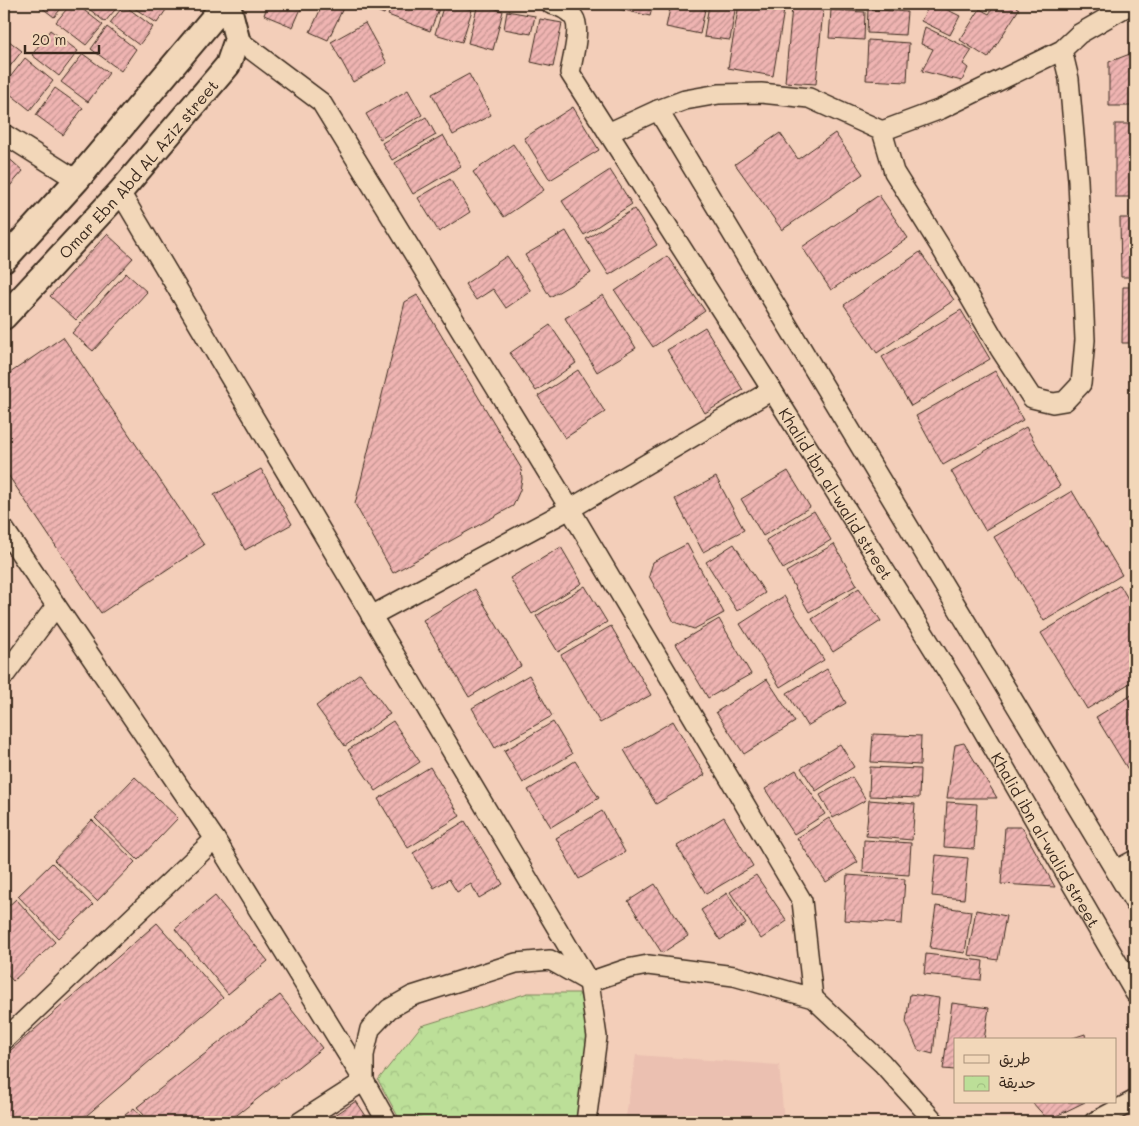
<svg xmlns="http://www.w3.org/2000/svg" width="1139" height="1126" viewBox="0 0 1139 1126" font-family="Mali,'Playpen Sans Arabic',sans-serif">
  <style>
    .built { fill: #ebc0b1 }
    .park { fill: url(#park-crowns); stroke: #7c845b }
    .building { fill: url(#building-hatch); stroke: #3b2a1e }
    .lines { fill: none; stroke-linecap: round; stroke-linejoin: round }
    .minor-casing { stroke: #3b2a1e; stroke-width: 22 }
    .tertiary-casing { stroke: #3b2a1e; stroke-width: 28 }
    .minor { stroke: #f2d7b9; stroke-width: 19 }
    .tertiary { stroke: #f2d7b9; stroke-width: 24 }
    .labels { text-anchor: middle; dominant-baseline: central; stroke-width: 5; stroke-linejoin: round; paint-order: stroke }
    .street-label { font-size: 16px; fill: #3b2a1e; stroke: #f2d7b9 }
  </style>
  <defs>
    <pattern id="park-crowns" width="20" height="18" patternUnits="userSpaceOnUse" patternTransform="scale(1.25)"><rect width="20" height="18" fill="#bcdf98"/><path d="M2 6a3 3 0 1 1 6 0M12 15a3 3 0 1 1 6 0" fill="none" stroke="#a2c083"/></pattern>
    <pattern id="building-hatch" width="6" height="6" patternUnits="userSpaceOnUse" patternTransform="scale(1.25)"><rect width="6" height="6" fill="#efb4b2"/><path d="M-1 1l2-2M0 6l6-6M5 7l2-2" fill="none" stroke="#c39390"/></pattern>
  </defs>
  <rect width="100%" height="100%" fill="#f3ceb9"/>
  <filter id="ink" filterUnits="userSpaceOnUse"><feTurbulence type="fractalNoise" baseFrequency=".02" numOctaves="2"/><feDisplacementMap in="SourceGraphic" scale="10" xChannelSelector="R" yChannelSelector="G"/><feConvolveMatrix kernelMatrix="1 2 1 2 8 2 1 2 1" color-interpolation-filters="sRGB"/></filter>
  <g filter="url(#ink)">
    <path class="built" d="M636,1055l143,10 5,57h-159z"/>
    <path class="park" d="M528,993h51l14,40 -12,89h-180l-23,-42 43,-54z"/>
    <path class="building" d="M37,4h28l-11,13z
      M71,4h5l27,21 -17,20 -30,-23z
      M83,4h35l1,1 -14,17z
      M128,4h42l-13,19z
      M268,4h35l-10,23 -29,-12z
      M323,4h22l-17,36 -18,-8z
      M360,4h28l-4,10z
      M393,4h48l-11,27 -42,-16z
      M444,4h8l20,6 -10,32 -27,-8z
      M478,4l25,7 -10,39 -25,-7z
      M611,4h42l-3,12 -40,-9z
      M671,4h35l-6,30 -34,-7z
      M709,4h27l-6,36 -26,-3z
      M739,4h46l-12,72 -45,-8z
      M846,4h49v5l-50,-4z
      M930,4h6l24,12 -10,19 -29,-14z
      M996,4h22l-2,3 3,2 -31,49 -28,-18 20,-31 9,5z
      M124,5l29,22 -14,18 -29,-22z
      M792,7l31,3 -7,74 -31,-2z
      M868,9l39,3 -2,23 -38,-2z
      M831,10l34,2 -1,28 -35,-2z
      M507,11l28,5 -4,18 -27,-5z
      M540,19l22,4 -9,44 -22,-5z
      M365,23l22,40 -34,19 -22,-40z
      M107,27l29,22 -15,22 -30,-22z
      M925,27l47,23 -9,14 5,4 -6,13 -40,-10 11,-22 -12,-5z
      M50,30l28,21 -19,25 -27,-21z
      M4,37l18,14 -18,23z
      M868,40l41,3 -2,39 -41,-2z
      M1135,52v54h-26v-44z
      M83,54l26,19 -21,29 -27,-20z
      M25,58l28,23 -23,29 -26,-21v-4z
      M469,74l22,41 -38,20 -21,-41z
      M55,88l28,20 -20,27 -27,-20z
      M408,90l14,25 -42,24 -14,-25z
      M573,107l26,43 -49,30 -26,-42z
      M426,117l10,18 -44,25 -10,-17z
      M1115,124h20v73h-20z
      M780,133l18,26 37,-26 28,41 -81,56 -47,-66z
      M443,135l18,31 -48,28 -18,-31z
      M513,144l31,46 -40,27 -31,-45z
      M4,154l19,17 -19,22z
      M610,170l22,34 -48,31 -22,-34z
      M450,179l20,33 -31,20 -21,-34z
      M879,195l29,43 -77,52 -29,-43z
      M634,209l23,36 -48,30 -23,-36z
      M1120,218h15v59h-14z
      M566,231l25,42 -41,24 -25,-42z
      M107,234l26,24 -57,62 -26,-24z
      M920,252l34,48 -77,53 -33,-48z
      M507,256l24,35 -25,17 -13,-19 -17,11 -11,-16z
      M667,256l38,55 -52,36 -38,-56z
      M126,273l21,19 -54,59 -21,-18z
      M1123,287h12v56h-13z
      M417,295l104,173 1,11 -2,11 -7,16 -120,67 -38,-69 50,-202z
      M603,295l33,53 -39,24 -32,-54z
      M961,310l29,49 -79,47 -29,-49z
      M550,325l26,38 -40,28 -26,-38z
      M705,327l38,63 -38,23 -38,-63z
      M63,337l141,208 -103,68 -97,-144v-92z
      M578,370l27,42 -40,26 -27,-42z
      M995,371l28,49 -80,45 -27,-49z
      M1026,427l34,59 -75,44 -34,-59z
      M261,469l31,55 -47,26 -31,-55z
      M788,471l22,36 -47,29 -22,-37z
      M716,477l28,53 -41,22 -28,-53z
      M1072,491l50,84 -78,46 -50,-84z
      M814,511l17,29 -48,29 -17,-29z
      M687,544l37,69 -30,16 -20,-7 -25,-46 4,-14z
      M734,544l31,49 -28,18 -31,-49z
      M834,544l23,41 -48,27 -23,-40z
      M561,547l21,36 -50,31 -22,-36z
      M1120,585l15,26v69l-48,29 -46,-76z
      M585,586l22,36 -49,30 -22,-36z
      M859,588l22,33 -48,31 -21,-33z
      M475,589l46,77 -52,31 -46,-77z
      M784,596l40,64 -44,27 -40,-63z
      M719,619l32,55 -43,24 -32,-54z
      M611,626l40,69 -51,28 -39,-68z
      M827,669l19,34 -39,23 -20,-33z
      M360,673l30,41 -45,32 -29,-40z
      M529,675l23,41 -57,32 -23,-40z
      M767,679l28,43 -51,32 -28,-42z
      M1135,693v88l-39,-64z
      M393,721l27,41 -44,29 -28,-41z
      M673,721l32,54 -49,29 -32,-54z
      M553,722l19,32 -49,29 -19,-32z
      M873,734l48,2 -1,29 -49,-3z
      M964,743l33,55h-50l8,-53z
      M840,744l14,23 -38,24 -15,-23z
      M575,761l24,37 -48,29 -23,-37z
      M430,767l30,49 -52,32 -30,-49z
      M870,767l50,2 -1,29 -50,-2z
      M796,770l29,44 -31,20 -29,-45z
      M135,777l43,41 -40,42 -43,-42z
      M852,777l14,23 -33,18 -13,-23z
      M869,800l46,4 -3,36 -46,-4z
      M947,802l30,2 -3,45 -30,-2z
      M602,811l23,41 -46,27 -23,-41z
      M724,817l29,49 -47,28 -29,-48z
      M829,818l29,44 -32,20 -29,-44z
      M92,820l43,42 -38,39 -43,-41z
      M465,821l38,63 -24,14 -8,-14 -14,8 -8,-13 -15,9 -21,-35z
      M1005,827h17l33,60 -54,-3z
      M864,840l47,3 -2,32 -46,-3z
      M936,855l32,3 -4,41 -32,-3z
      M52,863l41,42 -35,33 -40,-42z
      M756,875l31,46 -26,18 -31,-47z
      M847,875l58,4 -3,45 -58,-4z
      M655,884l33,52 -26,17 -34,-52z
      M727,893l19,31 -26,16 -19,-30z
      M215,896l53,65 -40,33 -53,-65z
      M16,899l39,43 -42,39 -9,-10v-61z
      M936,906l35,5 -6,42 -35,-5z
      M976,910l30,6 -8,44 -30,-5z
      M157,923l66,75 -144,124h-75v-66z
      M926,954l57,7 -2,19 -57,-6z
      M910,994l29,4 -6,56 -15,-4 -12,-28z
      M280,995l42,53 -94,74h-78l-13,-15z
      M952,1003l37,5 -5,32h-29v30l-12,-1z
      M1085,1034l1,6h-19z
      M356,1101l14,21h-45z
      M1032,1102h53l-37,18z
      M134,1108l12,14h-30z"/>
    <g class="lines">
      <defs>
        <g id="minor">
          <path id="s1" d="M551,4c8,2 18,6 23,14 7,10 -2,43 -4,55l202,317 194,311 169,292"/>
          <path d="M237,39l84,63 249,407 232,392 11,97"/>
          <path d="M1062,50l7,29 9,101 7,160 -4,44 -16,17 -12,2 -21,-5 -32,-49 -60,-103 -46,-74 -12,-41 59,-22 121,-59 17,-16 52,-30"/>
          <path d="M658,110l477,793"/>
          <path d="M608,133l50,-23 27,-10 34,-6 42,-1 48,5 73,33"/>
          <path d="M4,134l73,46"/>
          <path d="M120,192l469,790 8,55 -11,85"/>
          <path d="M4,529l211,310 149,242 23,41"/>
          <path d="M371,616l199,-107 202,-119"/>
          <path d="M4,676l52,-70"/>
          <path d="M1116,870l19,-10"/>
          <path d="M4,1040l211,-201"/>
          <path d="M364,1080v-25l6,-26 19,-20 23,-13 104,-33 34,-3 39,22 38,-13 21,-4 86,11 79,22 69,65 53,59"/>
          <path d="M300,1122l64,-41"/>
          <path d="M1094,1122l41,-22"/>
        </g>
        <g id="tertiary">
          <path d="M4,260l73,-80 148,-176"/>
          <path id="s2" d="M4,317l116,-125 108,-127 9,-26 -9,-35"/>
        </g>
      </defs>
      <use href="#minor" class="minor-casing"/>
      <use href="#tertiary" class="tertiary-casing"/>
      <use href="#minor" class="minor"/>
      <use href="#tertiary" class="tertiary"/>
    </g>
  </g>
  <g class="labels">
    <g class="street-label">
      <text stroke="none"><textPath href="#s2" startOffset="200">Omar Ebn Abd AL Aziz street</textPath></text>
      <text stroke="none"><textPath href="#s1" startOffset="581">Khalid ibn al-walid street</textPath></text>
      <text stroke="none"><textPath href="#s1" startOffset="986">Khalid ibn al-walid street</textPath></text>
    </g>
  </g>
  <rect width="1139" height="1126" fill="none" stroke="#f2d7b9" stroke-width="20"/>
  <rect x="10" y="10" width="1119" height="1106" fill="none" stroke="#3b2a1e" stroke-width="2" filter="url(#ink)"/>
  <rect x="954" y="1038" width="162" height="65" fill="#f2d7b9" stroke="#a9927b"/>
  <rect x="964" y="1055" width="25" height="8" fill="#f2d7b9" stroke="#a9927b"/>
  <text x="999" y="1064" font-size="15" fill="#3b2a1e">طريق</text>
  <rect x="964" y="1076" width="25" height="15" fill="url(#park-crowns)" stroke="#a9927b"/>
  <text x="999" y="1088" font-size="15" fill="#3b2a1e">حديقة</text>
  <path d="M25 45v8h74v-8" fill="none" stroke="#3b2a1e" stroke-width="2.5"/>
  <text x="32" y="45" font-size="15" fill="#3b2a1e" stroke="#f2d7b9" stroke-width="4" paint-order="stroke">20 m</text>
</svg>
